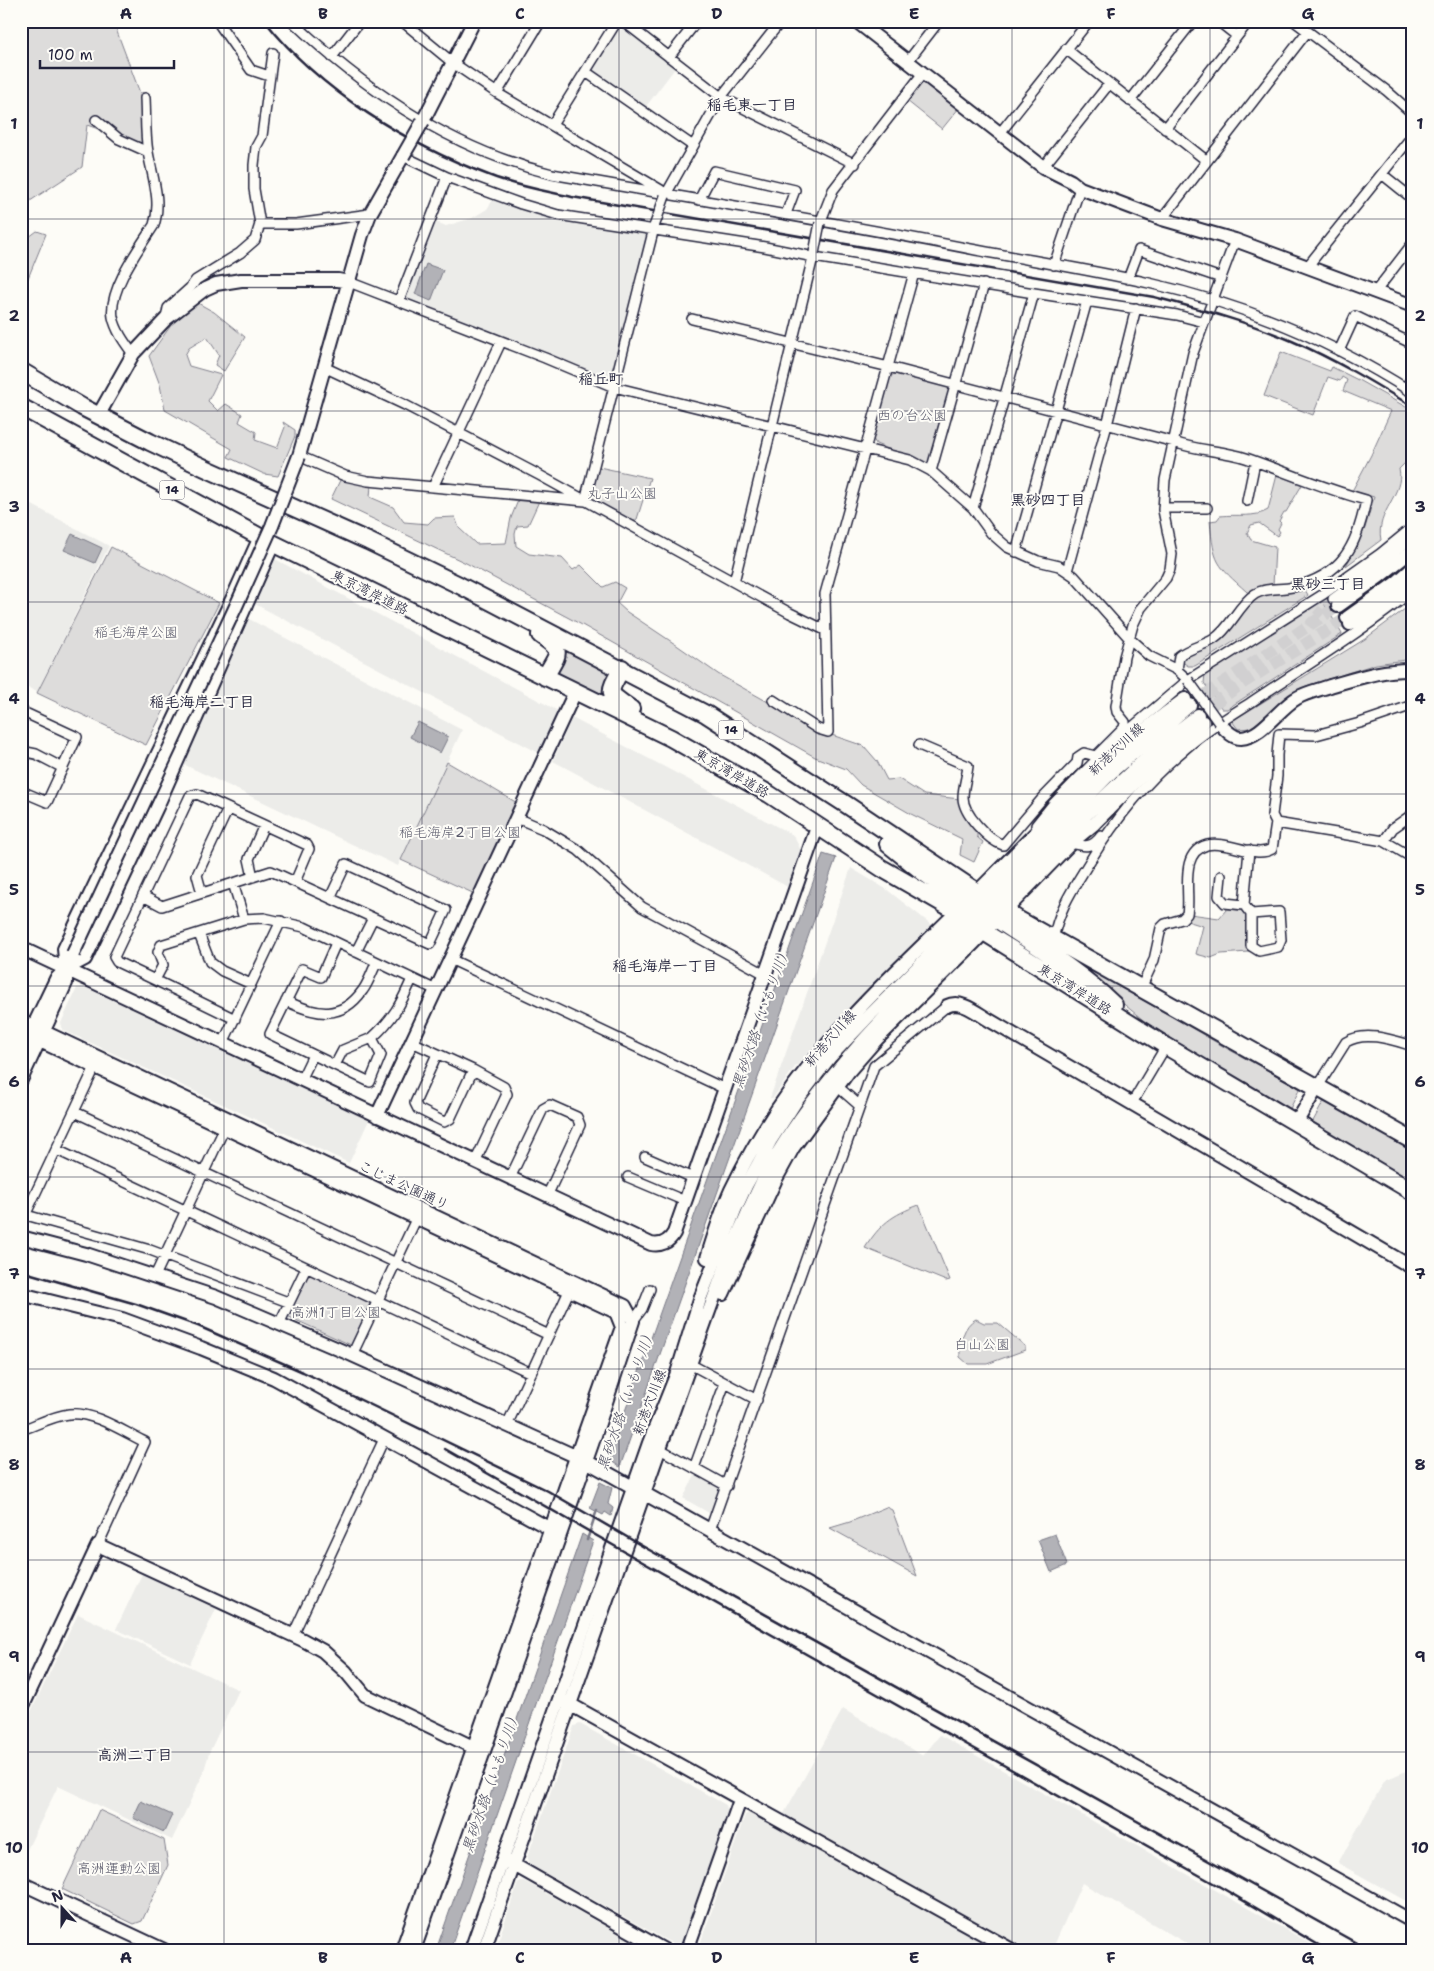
<svg xmlns="http://www.w3.org/2000/svg" width="1434" height="1971" viewBox="0 0 1434 1971" font-family="'Shantell Sans','Klee One',sans-serif">
  <style>
    .built { fill: #ecece9 }
    .green { fill: #dddcdb; stroke: #807f8b }
    .water { fill: #b2b2b7; stroke: #787885 }
    .lines { fill: none; stroke-linecap: round; stroke-linejoin: round }
    .stream { stroke: #787885; stroke-width: 2.5 }
    .street-tunnel { stroke: #d1d0d1; stroke-width: 9; stroke-dasharray: 9 4.5; stroke-linecap: butt }
    .secondary-tunnel { stroke: #d1d0d1; stroke-width: 12; stroke-dasharray: 12 6; stroke-linecap: butt }
    .street-casing { stroke: #22223b; stroke-width: 12 }
    .secondary-casing { stroke: #22223b; stroke-width: 16 }
    .highway-casing { stroke: #22223b; stroke-width: 20 }
    .street { stroke: #fdfcf7; stroke-width: 9 }
    .secondary { stroke: #fdfcf7; stroke-width: 12 }
    .highway { stroke: #fdfcf7; stroke-width: 16 }
    .rail { stroke: #22223b; stroke-width: 2.5 }
    .street-bridge-casing { stroke: #22223b; stroke-width: 12; stroke-linecap: butt }
    .secondary-bridge-casing { stroke: #22223b; stroke-width: 16; stroke-linecap: butt }
    .street-bridge { stroke: #fdfcf7; stroke-width: 9 }
    .secondary-bridge { stroke: #fdfcf7; stroke-width: 12 }
    .grid { fill: none; stroke: #22223b; stroke-width: 1; stroke-opacity: 0.55 }
    .labels { text-anchor: middle; dominant-baseline: central; stroke-width: 4; stroke-linejoin: round; paint-order: stroke }
    .shield { fill: #fdfcf7; stroke: #646373; stroke-width: 1 }
    .shield-label { font-size: 12px; font-weight: bold; fill: #22223b }
    .park-label { font-size: 14px; fill: #5a5a6b; stroke: #fdfcf7 }
    .street-label { font-size: 14px; fill: #22223b; stroke: #fdfcf7 }
    .neighbourhood-label { font-size: 15px; font-weight: bold; fill: #22223b; stroke: #fdfcf7 }
    .water-label { font-size: 15px; font-style: italic; fill: #545466; stroke: #fdfcf7 }
    .neatline { fill: none; stroke: #22223b; stroke-width: 2 }
    .grid-label { font-size: 16px; text-anchor: middle; font-weight: bold; fill: #22223b }
  </style>
  <rect width="100%" height="100%" fill="#fdfcf7"/>
  <filter id="ink" filterUnits="userSpaceOnUse"><feTurbulence type="fractalNoise" baseFrequency=".02" numOctaves="2"/><feDisplacementMap in="SourceGraphic" scale="10" xChannelSelector="R" yChannelSelector="G"/><feConvolveMatrix kernelMatrix="1 2 1 2 8 2 1 2 1" color-interpolation-filters="sRGB"/></filter>
  <g filter="url(#ink)">
    <path class="built" d="M623,26l53,41 -32,42 -50,-34 -2,-6 25,-41z
      M495,197l150,34 3,6 -35,139 -6,2 -198,-78 -2,-5 29,-73 10,4 26,-8 15,-9z
      M21,499l88,47 -72,146 -16,-8z
      M275,559l285,153 -19,42 -288,-151z
      M249,619l213,111 -64,136 -215,-102z
      M572,718l221,117 8,15 -13,37 -235,-126z
      M851,868l35,21 46,36 -3,5 -134,137 -22,31h-3z
      M84,987l285,133 -20,43 -286,-133 -2,-7 16,-35z
      M696,1474l24,12 1,5 -8,21 -4,1 -26,-15z
      M142,1574l74,35 -26,55 -74,-35z
      M78,1614l161,76 -30,63 -6,21 -31,66 -114,-54 -37,76v-130z
      M843,1709l80,47 17,-21 382,215h-124l-116,-67 -30,67h-33l-237,-133z
      M580,1724l146,81 2,6 -47,132 -6,2 -146,-81 -2,-6 47,-132z
      M1413,1768v137l-75,-42 47,-83z
      M751,1812l246,138h-299l47,-135z
      M524,1881l123,69h-152l23,-67z"/>
    <path class="green" d="M21,21h92l27,72h3l1,54 -14,-7 -43,-15 -5,42 -58,38 -3,-5z
      M923,81l36,27 -17,21 -35,-28z
      M37,231l9,3 -22,54 -3,14v-30l3,-1c3,-12 -3,-16 -3,-28z
      M196,302l18,10 31,25 -21,34 -9,-6 4,-10 -12,-18 -18,11 -4,7 4,11 32,9 -13,26 10,10 8,-7 16,10 -3,8 17,10 -1,8 22,8 8,-21 -2,-5 12,8v6l-17,40 -14,-2 -36,-17 4,-8 -67,-39 -5,-25 -11,-29 23,-32z
      M1281,352l49,19 2,-4 28,14 53,30v32l-4,16 -10,10c6,25 -24,43 -18,71l-35,26 19,-38 9,-31 -22,-6 19,-36 20,-44 -48,-20 4,-11 -5,-3 -2,4 -12,-4 -15,38 -49,-19z
      M895,374l52,12 3,5 -19,71 -5,2 -50,-20 -3,-5 17,-63z
      M599,467l51,11 -13,41 -4,3 -40,-21 -3,-5z
      M1277,475l25,10 -16,27h-2l-5,9 2,2 -3,6 2,3 -3,4 -18,-13 -8,2 -4,8 4,7 24,7 -2,39 -11,-1 -10,7h-5c-31,-28 -33,-28 -37,-71l7,-1 3,-4c17,-2 35,2 48,-6z
      M342,476l29,9 -1,12 23,10 11,15 24,2 6,-6 21,-1 4,11 17,16 30,-1 5,-25 8,-20 21,1 -12,26 -11,1 -2,8 1,12 13,8 33,4 11,12 8,-5 22,22 12,-5 10,6 -8,15 10,9 51,34 40,28 102,57 44,15 13,15 10,19 12,-1 25,16 36,4 4,15 13,15v8l6,5 -9,20 -14,-7 2,-16 -51,-25 -50,-29 -15,-16 -31,-12 -233,-132 -116,-62 -135,-64z
      M111,547l108,56 -73,142 -109,-52z
      M1304,588l4,7 -113,71h-7l-8,-6 3,-3 22,-10 54,-52z
      M1322,600l20,34 -115,75h-5l-18,-26 1,-9z
      M1413,603l-1,56 -36,5 -70,22 -16,8 -39,34 -13,1 -6,-8 133,-82z
      M561,644l51,26 -6,28 -51,-25z
      M447,762l72,42 -42,91 -76,-35z
      M1227,909l19,2 3,3 -1,38 -27,2 -10,4 -15,-4 7,-28 -16,-5 3,-7 29,4z
      M1069,959l13,6 146,84 72,39 -11,23 -141,-87z
      M1324,1101l89,49v33l-101,-60z
      M919,1205l31,75 -4,1 -81,-33c15,-24 27,-33 54,-43z
      M312,1275l56,25 2,5 -19,40 -64,-29 18,-39z
      M976,1319l8,4h14l27,23v4l-38,14h-19l-8,-7c-1,-13 4,-33 16,-38z
      M886,1507l6,3 25,66 -87,-48 20,-6z
      M99,1810l65,30 4,25 -26,56 -8,3 -72,-35z"/>
    <path class="water" d="M426,264l17,6 -12,31 -16,-7z
      M72,534l30,14 -7,15 -31,-13z
      M418,722l30,15 -8,16 -30,-16z
      M823,854l13,4 -216,609 -12,-8z
      M600,1482l12,6 -4,16 5,4 -2,8 -6,-4 -2,3 -13,-7z
      M582,1534l11,7 -143,409h-14z
      M1055,1534l12,31 -16,7 -13,-32z
      M141,1801l31,14 -8,17 -31,-14z"/>
    <g class="lines">
      <path class="stream" d="M587,1540l10,-30"/>
      <path class="street-tunnel" d="M1308,626l17,-21 8,-6"/>
      <path class="secondary-tunnel" d="M1190,705l148,-99
        M1198,715l45,-32 104,-65"/>
      <defs>
        <path id="street" d="M217,21l34,49 18,6
          M292,21c74,70 160,129 260,153 141,25 283,48 424,76 58,11 116,20 173,33 92,21 184,58 264,110
          M402,21l51,42 44,30 164,97
          M623,21l98,76 134,67
          M1218,21l19,15
          M1294,21l93,70 26,23
          M1066,49l141,112
          M332,57l28,-36
          M669,57l28,-36
          M908,61l31,-40
          M586,72l107,74
          M497,93l44,-72
          M1130,101l63,-80
          M96,120l23,19 29,13
          M552,125l65,-104
          M1165,129l84,-108
          M1000,133l89,-112
          M403,156l44,21 74,27 37,11 207,32 49,10 220,36 143,22 27,7
          M1043,167l66,-83
          M1382,174l31,25
          M665,196l56,-99 60,-76
          M699,200l15,-29 81,19 -9,24
          M1162,219l145,-187
          M820,223l13,-33 90,-117
          M260,224h36l74,-10
          M1054,265l26,-77
          M1307,267l106,-132
          M1128,279l11,-29 82,28
          M349,282l196,76 69,29 296,73 21,11 42,37 18,25 16,14 31,14 21,5 15,10 56,63 19,17 28,14 11,10
          M1376,291l37,-48
          M399,301l48,-124
          M166,319l2,-11 22,-20 6,-8 44,-27 15,-13 5,-16 -6,-35v-24l2,-18 6,-11 11,-83
          M692,319l197,48 285,75c23,9 48,8 72,16 40,14 79,31 120,42 -9,46 -24,76 -73,87 -12,3 -27,0 -38,7 -17,11 -24,34 -41,45 -11,7 -23,8 -35,17l-2,14
          M1339,351l16,-35 58,28
          M133,354c-8,-11 -17,-23 -20,-37 -5,-27 27,-70 41,-92 8,-24 -2,-49 -6,-73 -3,-17 -2,-36 -3,-54
          M324,367l81,38 134,70 251,138 35,17
          M1406,389l7,-14
          M299,456l46,20 23,5 217,20 70,-277
          M931,471l53,-187
          M433,487l68,-145
          M1247,501l8,-39
          M973,508l61,-215
          M1163,508h44
          M1016,552l71,-251
          M1067,571l40,-146 29,-117
          M734,582l80,-329
          M1333,599l48,-35 32,-28
          M773,700l45,29 10,3 -3,-138 89,-321
          M21,711l56,26 -30,65 -26,-11
          M1123,735l65,-55 134,-85 58,-41 33,-27
          M919,745l49,21c-1,10 -5,21 -5,31 0,17 25,43 40,48l39,-46 35,-36 1,-6 6,-4 12,3 28,-28 1,-6 -8,-10 -1,-6 8,-49 9,-32 8,-17 25,-30 4,-9 2,-15 -9,-44 2,-30 28,-127 42,-113
          M21,751l15,3 27,14
          M517,818l26,11 35,21 64,57 123,67
          M1276,823l108,18 29,17
          M1036,825l17,-21 49,-50
          M1384,841l9,-13 20,-14
          M1071,843c14,4 21,5 30,-7
          M1249,850l-5,55 7,9v32l8,5 19,-4 3,-7 -2,-28 -28,2
          M1221,876l-2,20 6,7 19,2
          M253,877l-4,-18 15,-34
          M233,883l11,36
          M202,893l-5,-18 31,-66
          M143,896l19,10 109,-35 159,73 16,-34 -100,-46 -16,34
          M199,934l11,28 12,9 29,13
          M1053,940c6,-32 20,-51 37,-79 25,-41 57,-81 95,-112 20,-18 43,-32 65,-46 55,-37 112,-71 163,-113
          M356,952l17,-34
          M450,959l275,130
          M155,980l-38,-18 -3,-5 76,-161 7,-2 110,51 2,4 -14,33
          M1141,988l13,-28 7,-32 4,-4 17,-5 5,-5c4,-21 -9,-61 20,-69 20,-5 48,14 65,4l4,-26 -4,-8 5,-39v-21l2,-21 37,1 44,-12 53,-18
          M286,1001c30,14 55,20 77,-11 6,-8 9,-19 14,-28
          M235,1019l-80,-39 8,-15 -5,-13 3,-7 83,-26 20,-1 40,9 132,63
          M372,1038c21,-19 29,-34 40,-59
          M412,1042l61,28 31,17 3,7 -32,68
          M223,1043l58,-122
          M437,1054l-22,49 3,6 26,13 6,-3 23,-49
          M335,1065l8,-15 29,-12 9,17 -11,27 -100,-48 32,-65 19,8 15,-34
          M301,1080l12,-25
          M837,1086l23,20 14,-40 73,-60
          M1317,1088l29,-46c19,-12 47,-2 67,4
          M1132,1103l34,-57
          M75,1112l474,223
          M57,1150l474,223
          M645,1157l48,21
          M628,1177l57,24
          M510,1178l33,-69 7,-4 27,12 3,8 -33,71
          M26,1215l124,35 138,52
          M21,1224l74,-157
          M155,1276l71,-151
          M633,1321l9,-12 8,-20
          M279,1324l27,-56
          M352,1355l67,-142
          M690,1364l67,36
          M507,1425l62,-134
          M21,1430c15,-5 32,-14 48,-16 24,-3 55,18 76,28l-47,103
          M660,1449l67,37
          M694,1468l31,-85
          M710,1530l150,-424
          M293,1635l91,-196"/>
        <path id="secondary" d="M856,21l187,146 28,14 9,7 82,31 73,21 178,66
          M423,121l51,-100
          M98,416l35,-62 33,-35 39,-30 11,-5 25,-4h97l11,2
          M299,456l63,-221 8,-21 33,-58
          M1338,606l42,-30 33,-26
          M1347,618l49,-35 17,-15
          M1350,624l15,-7 48,-36
          M1219,723c6,6 13,15 22,15 21,-1 38,-30 56,-40 10,-6 22,-8 33,-12 28,-8 53,-17 83,-16
          M21,948l630,296c10,2 18,-2 23,-11l141,-400 5,-6
          M947,1006c14,-7 30,7 42,14l424,248
          M21,1021l604,285 8,15 -41,123 -178,506
          M21,1032l595,280 6,15 -220,623
          M21,1052l35,-73 10,-10 19,-10 72,-152 116,-263
          M21,1080l45,-97v-14l-2,-20 169,-352 27,-60
          M377,1116l198,-424
          M1296,1123l21,-35
          M21,1237l65,17 130,43 136,58 234,106 827,461
          M707,1258c7,-23 14,-46 24,-68 25,-52 59,-104 98,-148 50,-58 108,-109 162,-164 62,-62 122,-128 194,-179
          M21,1294l101,25 79,29 73,30 282,154
          M723,1294l53,-115 17,-31 56,-77 28,-32 96,-95 98,-101 23,-19 53,-53 56,-49
          M564,1701l448,249
          M21,1710l77,-165 205,95 20,11 23,21 19,23 116,56
          M507,1861l157,89
          M21,1883l143,67
          M471,1950l178,-507 28,-70 23,-74 35,-89 11,-24 25,-46 26,-40 33,-43 37,-39 248,-249 75,-64
          M484,1950c58,-164 115,-328 172,-491 19,-53 38,-106 57,-159 18,-48 36,-96 61,-141 57,-97 143,-174 221,-253 66,-65 129,-134 203,-191
          M687,1950l53,-150"/>
        <path id="highway" d="M21,371l61,36 68,35 55,26 163,73 91,44 247,129 141,91 172,115 394,221
          M21,407l239,130 411,201 98,56 114,75 73,42 28,21 182,114 247,146
          M540,635c25,17 18,18 5,42
          M622,668c-15,27 -15,24 9,41
          M888,844l36,29 36,25 20,26
          M979,893l8,19 9,7c41,27 82,51 118,86"/>
      </defs>
      <use href="#street" class="street-casing"/>
      <use href="#secondary" class="secondary-casing"/>
      <use href="#highway" class="highway-casing"/>
      <use href="#street" class="street"/>
      <use href="#secondary" class="secondary"/>
      <use href="#highway" class="highway"/>
      <path class="rail" d="M265,21c55,70 143,124 226,155 26,10 54,15 81,21l582,100c46,12 94,25 138,44 42,18 82,42 121,66
        M21,1271l115,33 62,22 105,46 245,119 96,56 725,403
        M445,1449l194,111 583,328 105,62"/>
      <defs>
        <path id="street-bridge" d="M655,224l10,-28
          M814,253l6,-30
          M1188,680l31,43"/>
        <path id="secondary-bridge" d="M403,156l20,-35
          M73,954l164,-350 35,-78 27,-70"/>
      </defs>
      <use href="#street-bridge" class="street-bridge-casing"/>
      <use href="#secondary-bridge" class="secondary-bridge-casing"/>
      <use href="#street-bridge" class="street-bridge"/>
      <use href="#secondary-bridge" class="secondary-bridge"/>
    </g>
  </g>
  <path class="grid" d="M224,21v1929M422,21v1929M619,21v1929M816,21v1929M1012,21v1929M1210,21v1929M21,219h1392M21,411h1392M21,602h1392M21,794h1392M21,986h1392M21,1177h1392M21,1369h1392M21,1560h1392M21,1752h1392"/>
  <g class="labels">
    <g class="shield">
      <rect x="159.5" y="480.5" width="25" height="19" rx="4"/>
      <rect x="718.5" y="720.5" width="25" height="19" rx="4"/>
    </g>
    <g class="shield-label">
      <text x="172" y="490">14</text>
      <text x="731" y="730">14</text>
    </g>
    <g class="park-label">
      <text x="912" y="415">西の台公園</text>
      <text x="622" y="493">丸子山公園</text>
      <text x="136" y="632">稲毛海岸公園</text>
      <text x="460" y="832">稲毛海岸2丁目公園</text>
      <text x="336" y="1312">高洲1丁目公園</text>
      <text x="982" y="1344">白山公園</text>
      <text x="119" y="1868">高洲運動公園</text>
    </g>
    <g class="street-label">
      <text transform="translate(370 592) rotate(26)">東京湾岸道路</text>
      <text transform="translate(1116 749) rotate(-43)">新港穴川線</text>
      <text transform="translate(732 773) rotate(30)">東京湾岸道路</text>
      <text transform="translate(1075 989) rotate(32)">東京湾岸道路</text>
      <text transform="translate(830 1038) rotate(-49)">新港穴川線</text>
      <text transform="translate(404 1185) rotate(25)">こじま公園通り</text>
      <text transform="translate(649 1402) rotate(-69)">新港穴川線</text>
    </g>
    <g class="neighbourhood-label">
      <text x="752" y="105">稲毛東一丁目</text>
      <text x="601" y="379">稲丘町</text>
      <text x="1048" y="500">黒砂四丁目</text>
      <text x="1328" y="584">黒砂三丁目</text>
      <text x="202" y="702">稲毛海岸二丁目</text>
      <text x="665" y="966">稲毛海岸一丁目</text>
      <text x="135" y="1755">高洲二丁目</text>
    </g>
    <g class="water-label">
      <text transform="translate(761 1017) rotate(-71)">黒砂水路（いもり川）</text>
      <text transform="translate(626 1399) rotate(-71)">黒砂水路（いもり川）</text>
      <text transform="translate(491 1781) rotate(-71)">黒砂水路（いもり川）</text>
    </g>
  </g>
  <rect width="1434" height="1971" fill="none" stroke="#fdfcf7" stroke-width="55"/>
  <g transform="translate(62 1908) rotate(339)" stroke="#fdfcf7" stroke-width="4" paint-order="stroke">
  <path d="M0-4L9 19L0 12L-9 19Z" fill="#22223b"/>
  <text y="-8" font-size="14" font-weight="bold" text-anchor="middle" fill="#22223b">N</text>
  </g>
  <path d="M40 60v8h134v-8" fill="none" stroke="#22223b" stroke-width="2.5"/>
  <text x="48" y="60" font-size="15" fill="#22223b" stroke="#fdfcf7" stroke-width="4" paint-order="stroke">100 m</text>
  <rect x="28" y="28" width="1378" height="1916" class="neatline"/>
  <g class="grid-label">
    <text x="126" y="19">A</text>
    <text x="323" y="19">B</text>
    <text x="520" y="19">C</text>
    <text x="717" y="19">D</text>
    <text x="914" y="19">E</text>
    <text x="1111" y="19">F</text>
    <text x="1308" y="19">G</text>
    <text x="14" y="129">1</text>
    <text x="1420" y="129">1</text>
    <text x="14" y="321">2</text>
    <text x="1420" y="321">2</text>
    <text x="14" y="512">3</text>
    <text x="1420" y="512">3</text>
    <text x="14" y="704">4</text>
    <text x="1420" y="704">4</text>
    <text x="14" y="895">5</text>
    <text x="1420" y="895">5</text>
    <text x="14" y="1087">6</text>
    <text x="1420" y="1087">6</text>
    <text x="14" y="1279">7</text>
    <text x="1420" y="1279">7</text>
    <text x="14" y="1470">8</text>
    <text x="1420" y="1470">8</text>
    <text x="14" y="1662">9</text>
    <text x="1420" y="1662">9</text>
    <text x="14" y="1853">10</text>
    <text x="1420" y="1853">10</text>
    <text x="126" y="1963">A</text>
    <text x="323" y="1963">B</text>
    <text x="520" y="1963">C</text>
    <text x="717" y="1963">D</text>
    <text x="914" y="1963">E</text>
    <text x="1111" y="1963">F</text>
    <text x="1308" y="1963">G</text>
  </g>
</svg>
